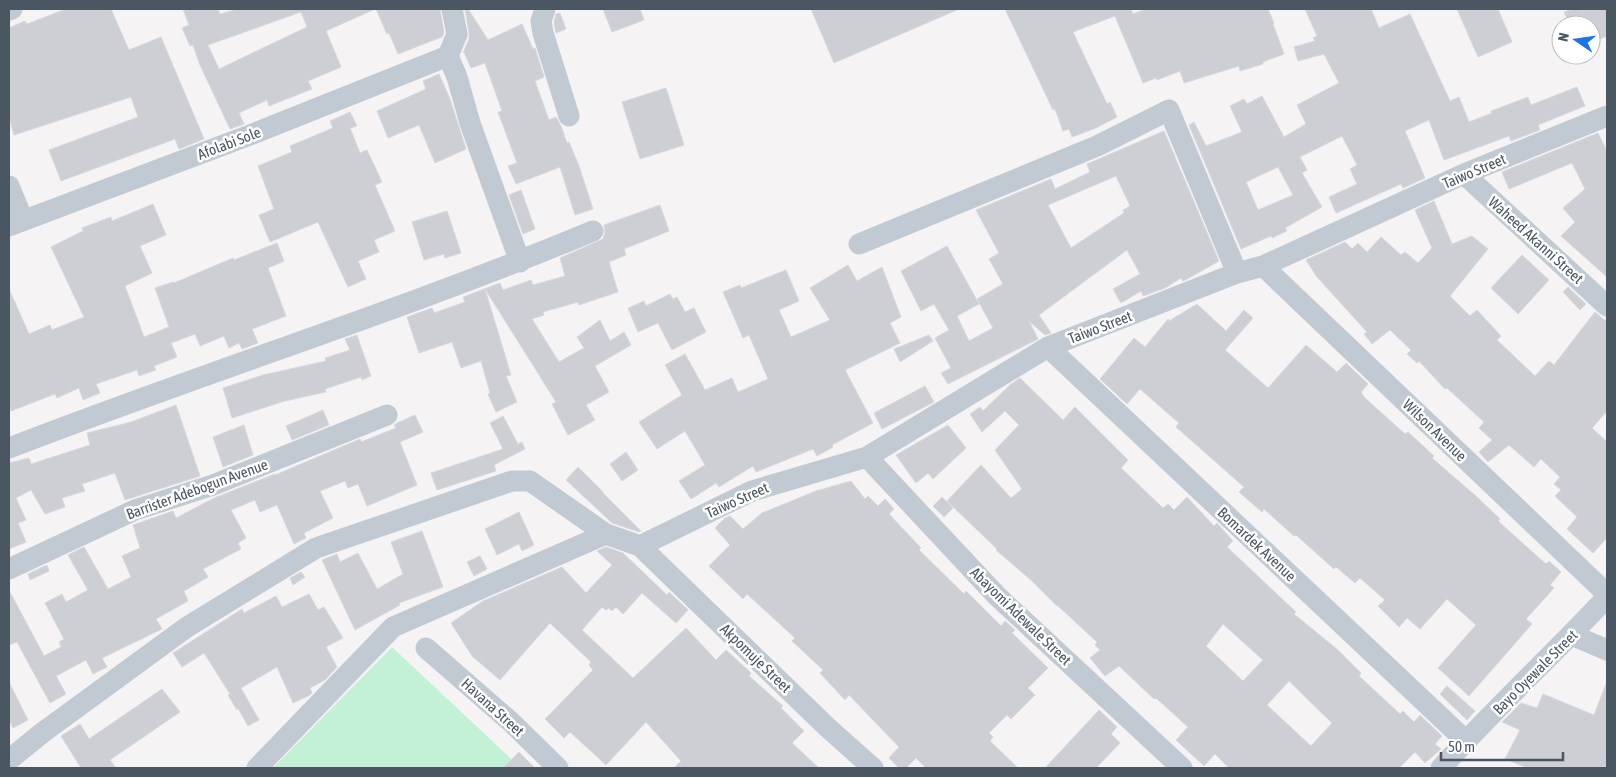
<svg xmlns="http://www.w3.org/2000/svg" width="1616" height="777" viewBox="0 0 1616 777" font-family="'Asap Condensed',sans-serif">
  <style>
    .green { fill: #c3f1d5 }
    .building { fill: #cdcfd5; stroke: #d7d9de; fill-rule: evenodd }
    .lines { fill: none; stroke-linecap: round; stroke-linejoin: round }
    .minor { stroke: #c1cad2; stroke-width: 21 }
    .labels { text-anchor: middle; dominant-baseline: central; stroke-width: 5; stroke-linejoin: round; paint-order: stroke }
    .street-label { font-size: 15px; fill: #4a5661; stroke: #fff }
  </style>
  <rect width="100%" height="100%" fill="#f5f3f3"/>
  <path class="green" d="M392,647l129,121h-248z"/>
  <path class="building" d="M66,9h45l18,41 32,-13 43,102 -25,10 -4,-10 -114,42 -12,-31 89,-33 -7,-20 -117,38 -5,-18v-89l16,-7 2,3z
    M183,9h35l2,5 18,-5h137l-49,22 15,36 -33,14 4,8 -43,17 -2,-6 -28,13 5,11 -14,5 -30,-64 -7,-20 -3,1 -8,-18 7,-3zM301,12l6,15 -88,42 -11,-24z
    M376,9h64l4,24 -2,4 -44,17 -9,-21 -2,1z
    M465,9h3l20,31 34,-16 11,25 2,-1 9,29 -9,4 14,39 7,-3 5,9 6,17 2,-1 10,24 14,43 -18,6 -15,-48 -44,17 -8,-18 9,-3 -19,-51 4,-1 -17,-48 -14,5 -7,-16 -1,1 6,-14v-7z
    M603,9h37l4,11 -32,12z
    M811,9h148l-125,54z
    M1005,9h126l2,5 13,-5h122l6,14 -1,1 11,30 -21,8v2l-23,7 -1,-5 -55,17 -4,-12 -23,9 -1,-2 -13,5 -28,-67 -42,16 34,72 3,-2 7,15 -21,11 -24,9 -3,-8 -6,2 -8,-22 -2,1z
    M1305,9h66l8,19 31,-14 40,87 9,-4 10,25 23,-9 -1,-2 37,-14 3,8 46,-18 8,19 -47,19 2,5 -29,11 -2,-5 -65,24 -15,-40 -24,11 20,47 -22,10 -2,-4 -65,29 -7,-16 28,-13 -7,-15 7,-4 -15,-29 -42,21 7,13 -5,3 20,34 -37,21 2,3 -15,7 -1,-2 -30,13 -52,-124 5,-3 12,24 36,-14 -12,-26 14,-7 3,5 15,-8 22,41 22,-13 -9,-19 42,-22 -15,-29 -26,7 -4,-14 21,-6 -2,-3 4,-2zM1278,167l15,28 -35,15 -12,-28z
    M1457,9h41l14,33 -34,15z
    M1573,9h34v27l-16,7v-18h-21l-6,-13z
    M560,13l6,16 -10,4 -2,-11 2,-8z
    M439,74l11,25 16,50 -31,14 -16,-38 -31,13 -11,-27 49,-22 -3,-8z
    M666,88l18,57 -44,14 -18,-57z
    M350,112l7,14 -7,2 10,25 7,-3 15,32 -7,3 20,46 -21,9 5,12 -21,9 8,18 -18,8 -30,-65 -48,20 -11,-27 15,-6 -16,-43 34,-14 -2,-6 43,-18 -3,-7z
    M1164,131l55,130 -30,17 -6,3 -2,-3 -16,10 -22,8 -2,-5 -20,12 -8,-14 27,-15 -13,-24 -88,65 12,18 -6,2 -16,-14 9,18 -90,45 -7,-11 10,-5 -16,-30 14,-8 -15,-26 -13,7 -20,-40 46,-25 32,58 -22,12 12,25 24,-13 -16,-29 26,-15 -14,-25 10,-6 -23,-43 75,-31 4,10 35,-17 -3,-8zM1116,176l14,30 -7,4 1,3 -53,35 -23,-43z
    M1598,133l9,18v126l-46,-41 14,-14 -12,-14 22,-19 -13,-26 -63,26 -7,-17z
    M521,190l14,39 -12,5 -14,-39z
    M1434,201l18,43 20,-8 16,13 -38,47 20,20 7,-6 24,26 -4,4 38,36 14,-15 5,4 41,-53 12,10v89l-15,17 15,14v96l-14,15 -26,-24 10,-12 -22,-21 6,-6 -7,-6 6,-7 -19,-18 -7,8 -25,-22 -21,17 -9,-10 13,-12 -13,-12 5,-6 -37,-34 -2,1 -26,-28 -2,2 -10,-9 4,-4 -21,-20 -18,14 -8,-10 3,-2 -50,-55 -11,-17 39,-18 7,7 6,-6 9,9 14,-15 20,18 4,-3 13,11 14,-15 -17,-38z
    M153,204l13,31 -26,11 12,27 -27,13 19,51 25,-10 -14,-39 18,-6 1,1 59,-25 1,2 43,-17 7,18 -16,7 18,48 -34,13 6,14 -16,6 -3,-6 -10,5 -5,-12 -24,10 -5,-12 -24,9 6,14 -23,9 2,4 -17,6 -2,-6 -41,14 4,9 -17,7 -4,-12 -22,10 -2,-4 -44,17 -2,-7v-115l20,45 21,-9 2,5 32,-13 -33,-70 32,-16 -1,-3 29,-11 1,4z
    M660,205l9,26 -45,18 2,6 -17,7 9,30 -39,13 -1,-3 -35,10 1,3 -12,4 27,43 25,-14 -7,-11 23,-17 10,21 14,-9 7,13 -36,21 14,26 -23,13 9,15 -27,15 -16,-31 4,-2 -71,-113 26,86 -5,1 11,26 -21,10 -8,-18 2,-1 -9,-32 -20,7 -9,-26 -33,11 -12,-36 25,-9 2,5 31,-11 -2,-5 37,-14 3,7 28,-10 2,5 32,-9 -5,-18 43,-19 2,-7 -1,-7z
    M447,211l14,42 -16,5 -1,-4 -20,6 -12,-38z
    M1522,255l27,25 -31,34 -27,-26z
    M848,265l9,16 25,-14 19,50 -11,6 10,20 -55,27 28,53 -41,22 1,2 -16,9 -4,-7 -57,23 -3,-6 -34,21 -3,-4 -25,16 -12,-18 26,-16 -20,-34 -28,18 -18,-27 43,-27 -17,-30 20,-11 20,36 27,-12 6,14 30,-13 -19,-44 -6,3 -20,-46 17,-7 1,3 45,-18 13,31 -20,9 12,27 39,-17 -20,-32z
    M1568,287l18,17 -6,6 -17,-18z
    M670,294l3,5 4,-2 8,15 9,-4 12,24 -34,18 -14,-27 -20,9 -10,-24 16,-7 2,5z
    M1197,304l29,27 18,-21 9,8 -28,32 43,38 38,-43 31,27 9,-9 22,21 -7,8 3,5 41,37 3,-2 26,24 -2,2 45,39 23,22 -2,2 39,35 9,8 3,-3 12,11 -11,13 4,3 -28,31 6,5 -63,72 -31,-28 38,-43 -29,-26 -27,30 -13,-11 -8,9 -21,-21 7,-6 -25,-22 -5,5 -19,-16 -2,2 -38,-34 -2,1 -30,-27 -2,3 -23,-20 5,-5 -68,-60 3,-4 -39,-34 -13,15 -27,-25 34,-41 11,9 23,-28 1,2z
    M357,335l14,41 -9,4 -1,-3 -36,12 1,3 -41,9 -53,17 -9,-30 40,-13 63,-14 -1,-3 25,-8 -5,-11z
    M929,335l4,6 -33,21 -6,-13z
    M1020,378l43,42 12,-13 53,53 -7,8 42,40 5,-4 6,6 13,-13 27,29 3,-3 16,18 -6,6 69,65 -2,2 44,36 23,23 -2,3 41,38 3,-3 11,11 6,-7 22,21 -7,8 6,5 -16,14 -10,-11 -16,16h-170l-14,-14 -11,12 -28,-26 12,-13 -32,-29 -2,1 -35,-33 -14,10 -15,-18 10,-8 -5,-5 2,-3 -39,-36h-1l-25,-25 -36,-31 1,-1 -50,-48 34,-36 30,33 11,-9 -27,-39 24,-25 -14,-14 -23,21 -12,-18 10,-7 3,4 28,-27zM1223,624l40,36 -20,21 -37,-35zM1289,681l43,42 -21,23 -44,-41z
    M925,386l9,16 -52,27 -8,-16z
    M176,405l24,71 -75,24 -10,-27 -33,11 3,7 -23,7 3,9 -20,7 -14,-24 -15,8 10,22 -8,3 8,19 -17,7v-86l20,-5 2,6 59,-19 -3,-12 44,-11z
    M323,410l6,15 -37,15 -6,-14z
    M415,415l8,17 -23,10 17,43 -50,21 -9,-22 -10,4 -3,-7 -25,10 13,27 -29,15 2,5 -12,6 -17,-39 -17,7 -5,-12 -24,10 15,28 -8,5 3,6 -38,20 5,8 -24,14 4,10 -32,18 6,10 -60,29 5,9 -14,7 -7,-14 -30,16 10,18 -16,9 -33,-61 -8,3v-55l35,66 17,-9 -2,-5 5,-3 -19,-36 17,-9 4,8 22,-12 -20,-35 16,-8 24,42 23,-12 -9,-21 18,-8 -7,-23 40,-14 3,7 38,-20 61,-24v1l85,-36 1,3 35,-14 -2,-3 3,-2z
    M503,416l15,28 4,-2 3,7 -31,16 2,6 -59,19 -6,-17 72,-24 -13,-26z
    M244,425l9,30 -30,12 -10,-30z
    M948,425l18,23 -33,31 -5,-6 -12,10 -20,-28z
    M626,452l12,18 -16,11 -12,-17z
    M578,467l26,26h-1l38,38 -2,1 -27,-9 -46,-43z
    M851,481l14,18 3,-3 10,10 7,-7 9,10 -5,5 32,34 -2,2 45,44 2,-3 35,35 4,-5 10,9 -3,3 36,35 -20,20 7,7 -24,24 -4,-4 -18,18 4,4 -3,4 28,27h-92l-10,-10 -10,10h-7l-10,-10 10,-11 -50,-52 -4,5 -25,-27 3,-3 -31,-29 3,-3 -48,-44 -4,5 -34,-33 21,-21 -15,-17 10,-10 5,-2 13,13 19,-16 54,-22z
    M942,497l11,11 -9,9 -11,-11z
    M519,512l15,33 -12,6 -3,-7 -22,11 -12,-26z
    M422,531l21,56 -44,16 1,2 -45,25 -33,-70 15,-6 3,8 18,-9 19,36 26,-15 -12,-32z
    M606,547l17,6 44,42 2,-3 19,18 -12,13 -34,-30 -19,21 -7,-7 -4,4 -3,-3 -3,2 -4,-3 -20,23 51,48 53,-50 30,32 10,-10 25,23 -2,3 34,30 -2,2 23,23 -12,12 27,25h-145l7,-7 -35,-39 -40,43 -36,-33 -6,6 -19,-19 48,-49 -4,-5 2,-3 -41,-39 -50,57 -28,-24 -21,-33 32,-22 79,-34 24,26 26,-28 -15,-14z
    M480,556l7,13 -13,7 -7,-14z
    M47,565l2,6 -19,9 -2,-6z
    M301,572l4,5 -12,8 -3,-7z
    M309,594l9,16 6,-3 19,31 -17,9 11,20 -12,13 -15,8 2,5 -2,2 -17,8 -16,-36 -36,21 18,32 -11,6 -10,-18 -1,2 -9,-15 2,-1 -26,-41 -22,14 -9,-14 69,-44 2,4 32,-17 6,11z
    M9,682l19,38 -15,8 -4,-8z
    M1606,684l1,84h-79l-23,-9 15,-29 -18,-8 19,-19 16,5 6,-14 51,21z
    M1447,686l28,25 -8,9 -27,-26z
    M162,689l18,23 -70,48 6,8h-35l-20,-32 19,-12 9,15z
    M1099,710l18,17 -6,7 9,9 -24,25h-51z
    M519,752l16,16h-32z"/>
  <g class="lines">
    <path class="minor" d="M452,9l5,25 -9,22 9,21 13,46 50,139
      M545,9l-4,12 2,12 26,83
      M9,10l3,-1
      M1464,174l143,132
      M9,186l14,34
      M9,226l241,-91 198,-79
      M859,244l238,-98 72,-36 68,163
      M1263,266l344,328
      M1048,347l418,394
      M9,448c193,-75 392,-137 584,-217
      M867,457l130,139 185,172
      M640,546l187,181 46,41
      M9,569l126,-59 78,-25 174,-70
      M1572,635l35,15
      M426,648l85,74 47,46
      M9,760l33,-27 145,-106 129,-79 196,-67h18l76,53 34,12 112,-55 115,-34 181,-110 189,-74 26,-7 201,-92 143,-58
      M257,768l136,-141 213,-93
      M1441,768c53,-59 112,-113 166,-171"/>
  </g>
  <g class="labels">
    <g class="street-label">
      <text transform="translate(229 143) rotate(-21)">Afolabi Sole</text>
      <text transform="translate(1474 171) rotate(-23)">Taiwo Street</text>
      <text transform="translate(1536 240) rotate(42)">Waheed Akanni Street</text>
      <text transform="translate(1100 327) rotate(-21)">Taiwo Street</text>
      <text transform="translate(1435 430) rotate(44)">Wilson Avenue</text>
      <text transform="translate(197 489) rotate(-20)">Barrister Adebogun Avenue</text>
      <text transform="translate(737 500) rotate(-24)">Taiwo Street</text>
      <text transform="translate(1257 544) rotate(43)">Bomardek Avenue</text>
      <text transform="translate(1021 616) rotate(44)">Abayomi Adewale Street</text>
      <text transform="translate(756 658) rotate(44)">Akpomuje Street</text>
      <text transform="translate(1535 672) rotate(-45)">Bayo Oyewale Street</text>
      <text transform="translate(493 707) rotate(42)">Havana Street</text>
    </g>
  </g>
  <rect width="1616" height="777" fill="none" stroke="#4a5661" stroke-width="20"/>
  <g transform="translate(1576 40) rotate(283)"><circle r="24" fill="#ffffff" stroke="#b7bbc0"/>
  <path d="M0-4L9 19L0 12L-9 19Z" fill="#1a73e8"/>
  <text y="-8" font-size="14" font-weight="bold" text-anchor="middle" fill="#4a5661">N</text>
  </g>
  <path d="M1441 752v8h122v-8" fill="none" stroke="#4a5661" stroke-width="2.5"/>
  <text x="1448" y="752" font-size="15" fill="#4a5661" stroke="#ffffff" stroke-width="4" paint-order="stroke">50 m</text>
</svg>
